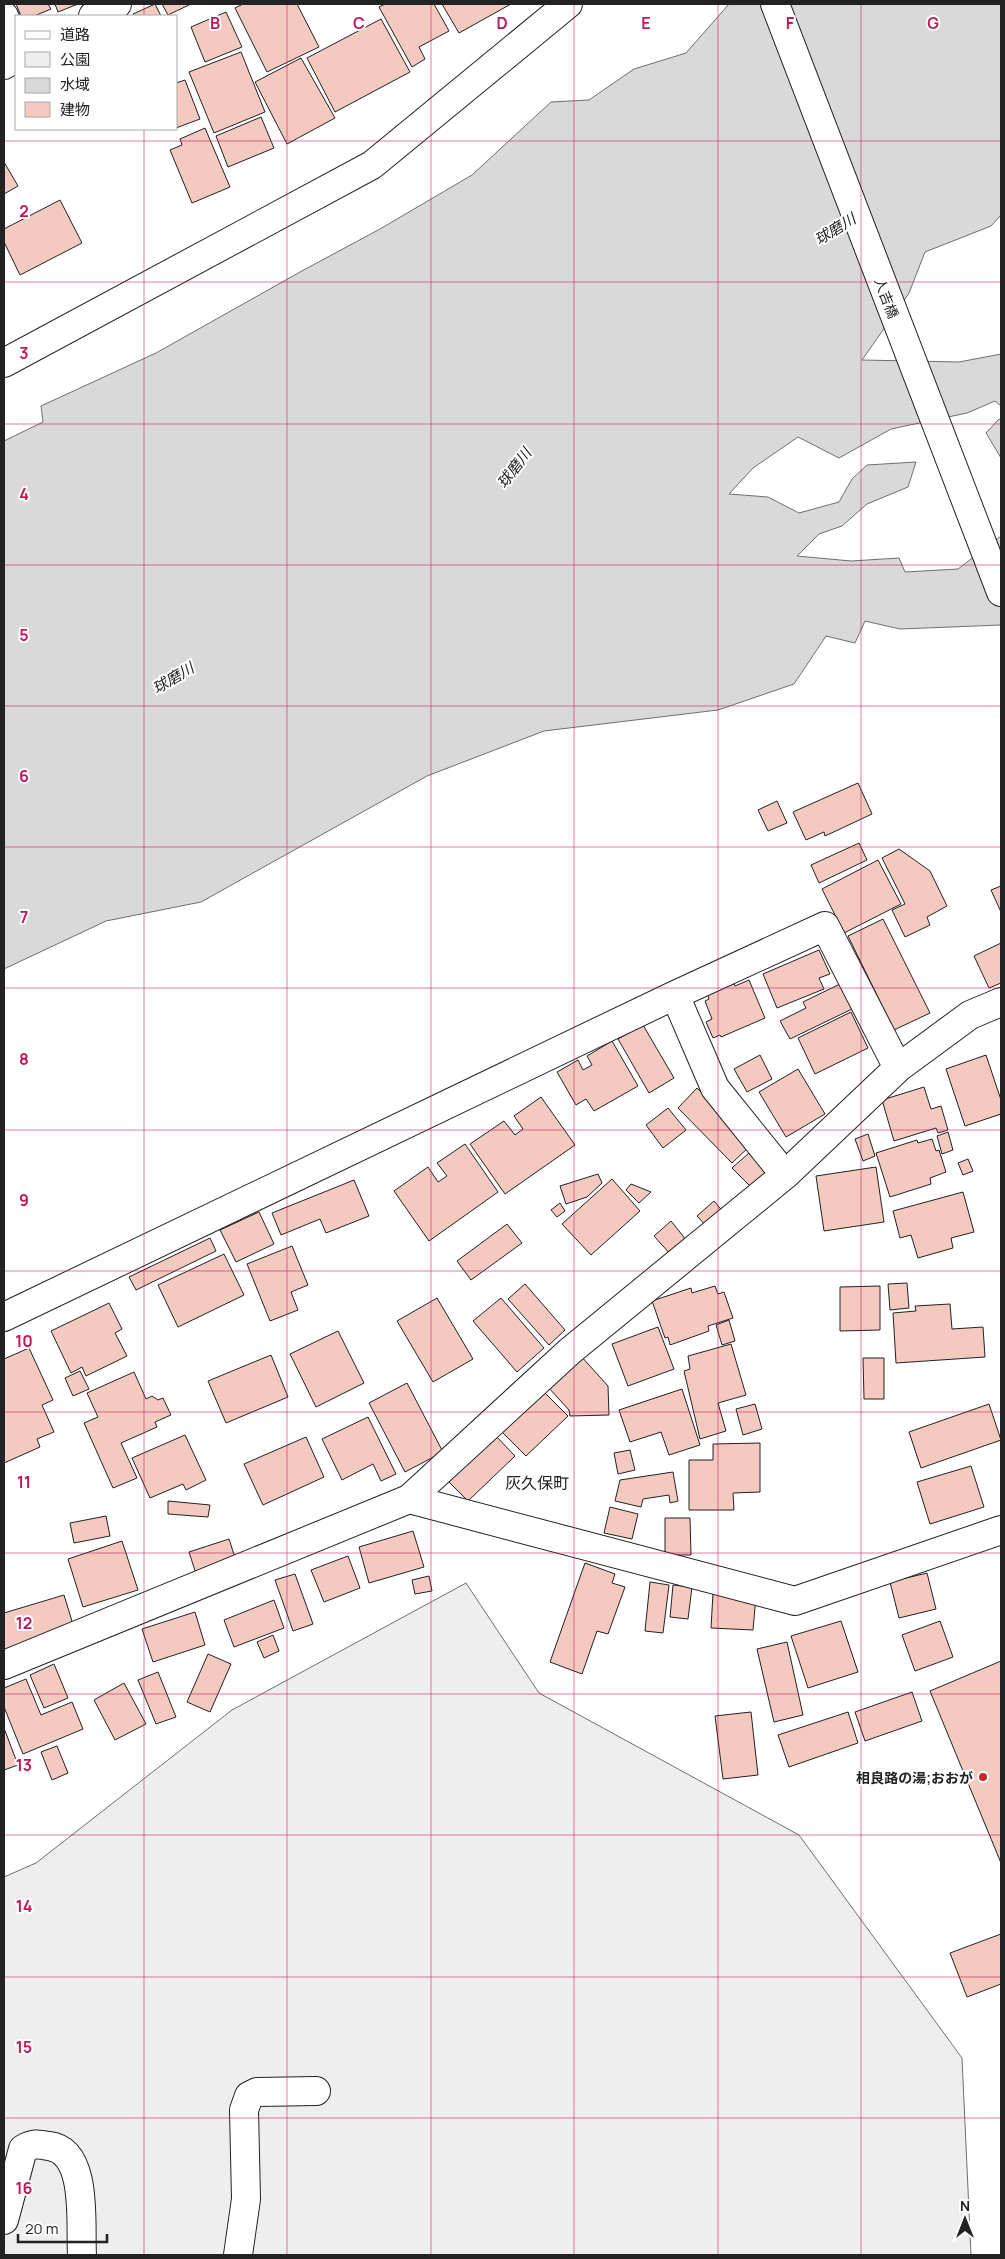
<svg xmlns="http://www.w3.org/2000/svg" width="1005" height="2259" viewBox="0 0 1005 2259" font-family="Manrope,'Noto Sans JP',sans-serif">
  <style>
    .green { fill: #eee; stroke: #6f6f6f }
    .water { fill: #d9d9d9; stroke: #6f6f6f }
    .building { fill: #f3c9c0; stroke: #222 }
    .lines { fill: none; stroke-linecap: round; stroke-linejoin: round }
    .minor-casing { stroke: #222; stroke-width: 30 }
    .minor { stroke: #fff; stroke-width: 28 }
    .grid { fill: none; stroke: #c2185b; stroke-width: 1; stroke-opacity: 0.55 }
    .poi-dot { fill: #c62828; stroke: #fff; stroke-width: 2 }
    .labels { text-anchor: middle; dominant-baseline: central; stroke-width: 4; stroke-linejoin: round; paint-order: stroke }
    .street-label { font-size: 14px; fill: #222; stroke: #fff }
    .poi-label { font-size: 14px; font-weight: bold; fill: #222; stroke: #fff; text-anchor: end }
    .water-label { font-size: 15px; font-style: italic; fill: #222; stroke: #fff }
    .quarter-label { font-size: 16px; fill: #222; stroke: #fff }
    .grid-label { font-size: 16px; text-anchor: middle; font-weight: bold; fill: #c2185b; stroke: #fff; stroke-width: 4; stroke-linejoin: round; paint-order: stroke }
  </style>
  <rect width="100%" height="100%" fill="#fff"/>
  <path class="green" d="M466,1583l73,110 260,142 163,223 9,197h-967v-378l32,-14 196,-153z"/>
  <path class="water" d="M729,4h272v211l-10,11 -66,26 -16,41 -47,67 97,2 42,-8v52l-6,-5 -28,12 -76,16 -52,29 -41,-21 -45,31 -24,26 39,3 31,16 40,-11 13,-23 15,-14 49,-3 -8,25 -41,17 -25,22 -23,8 -22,22 54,5 48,-3 6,14 53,-3 43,-33v89l-101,4 -35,-8 -10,22 -29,-7 -32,48 -76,26 -174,21 -117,45 -226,126 -95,19 -102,48v-528l39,-19 -2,-16 115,-53 144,-81 80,-43 92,-54 79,-73 38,-2 45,-31 52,-16z
    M999,419l2,1v38l-15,-25z"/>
  <path class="building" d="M16,4h32l3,5 -17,7h-13z
    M55,4h23l-20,8z
    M155,4l6,12h-27l-1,-2z
    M162,4h29l-23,11z
    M243,4h54l22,43 -52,25 -32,-64z
    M385,4h49l15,27 -30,16 6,12 -13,8 -33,-60z
    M442,4h69l-52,29z
    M226,12l16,35 -37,15 -14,-35z
    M381,19l29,53 -75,40 -28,-54z
    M241,52l24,60 -51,21 -25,-61z
    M301,58l34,60 -48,26 -32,-62z
    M185,80l15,39 -24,9v-45z
    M261,117l13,31 -46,19 -12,-31z
    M205,128l25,59 -38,16 -22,-53 12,-5 -2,-6z
    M4,162l14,24 -14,8z
    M60,200l22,43 -62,32 -16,-33v-13z
    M858,783l14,31 -47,22 -1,-4 -18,8 -13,-28z
    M777,801l10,22 -19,8 -10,-21z
    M859,843l8,17 -48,23 -8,-18z
    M899,849l31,22 17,35 -20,11 3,8 -25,12 -13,-27 13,-6 -23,-46z
    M878,860l23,44 -57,29 -22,-44z
    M1001,886v26l-10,-22z
    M883,919l47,94 -36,17 -46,-94z
    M1001,943v40l-12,5 -15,-32z
    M819,950l11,24 -11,4 5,11 -47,19 -14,-34z
    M749,980l16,38 -44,19 -1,-2 -7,3 -7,-16 6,-3 -7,-18 4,-2 -2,-6 26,-11 2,4z
    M840,984l12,25 -62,30 -10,-18 26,-13 -3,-6z
    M851,1012l17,36 -53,26 -17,-36z
    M643,1025l31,53 -25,15 -31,-54z
    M612,1041l26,45 -44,25 -8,-12 -10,6 -19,-33 21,-12 5,10 9,-5 -5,-9z
    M760,1055l12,24 -25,13 -13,-23z
    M986,1055l15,45v14l-36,12 -19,-57z
    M798,1069l27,45 -39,23 -27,-45z
    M924,1087l7,22 10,-3 7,24 -10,3 -2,-5 -42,13 -12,-41z
    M697,1088l55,56 -20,19 -54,-55z
    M541,1097l34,48 -70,49 -35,-50 34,-23 11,14 8,-6 -9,-13z
    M668,1108l18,22 -23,18 -17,-23z
    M948,1132l5,18 -11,4 -5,-18z
    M868,1134l7,22 -12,5 -8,-22z
    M932,1139l4,12 3,-1 7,22 -16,6 1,6 -41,13 -14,-44 41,-13 1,3z
    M465,1144l33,48 -69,49 -35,-50 34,-24 10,15 9,-6 -10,-13z
    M749,1153l19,19 -16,16 -20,-20z
    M968,1159l5,12 -10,4 -5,-12z
    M876,1167l8,55 -60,9 -8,-55z
    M598,1174l4,9 -15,14 -21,7 -6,-18z
    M612,1179l28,32 -49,44 -29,-31z
    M354,1180l15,36 -43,17 -6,-14 -39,16 -9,-22z
    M631,1184l20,8 -12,11 -13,-13z
    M963,1192l11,40 -23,6 2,10 -35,10 -7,-23 -11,3 -7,-27z
    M714,1201l10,12 -16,15 -11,-12z
    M560,1203l5,8 -8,6 -6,-7z
    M259,1212l15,32 -38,18 -16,-32z
    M671,1221l16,20 -16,14 -17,-19z
    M507,1224l15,19 -51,37 -14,-19z
    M210,1238l6,13 -80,39 -7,-13z
    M292,1246l16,39 -17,7 7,18 -28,11 -23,-57z
    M224,1254l20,41 -66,32 -20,-42z
    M907,1283l2,25 -19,2 -2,-26z
    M525,1284l40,46 -16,15 -41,-46z
    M715,1286l3,8 6,-2 9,26 -25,8 1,5 -39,14 -2,-8 -3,1 -13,-37 39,-13 1,5z
    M880,1286v44l-40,1v-44z
    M437,1298l36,61 -40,23 -36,-61z
    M501,1298l43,50 -27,24 -44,-51z
    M109,1303l13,26 -7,4 12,23 -41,20 -4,-9 -11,6 -20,-42z
    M950,1304l2,25 31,-2 2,30 -89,6 -3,-50 23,-2 -1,-5z
    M729,1320l6,21 -13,4 -6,-20z
    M658,1327l16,42 -46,17 -16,-42z
    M338,1331l26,52 -48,24 -26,-53z
    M731,1344l15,51 -28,8 8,28 -26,8 -16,-68 6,-2 -2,-13z
    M29,1348l24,52 -11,5 12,27 -17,7 3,8 -36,16v-104z
    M271,1355l17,42 -62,26 -18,-42z
    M580,1355l28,31 1,29 -39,1 -1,-6 -22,-24z
    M863,1358h21v41h-20z
    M80,1371l9,18 -16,7 -8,-18z
    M134,1372l12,27 6,-3 6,4 5,-2 8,17 -16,7 2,5 -36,16 16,35 -24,10 -29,-65 14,-6 -11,-24z
    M407,1383l36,69 -38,20 -36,-69z
    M682,1389l18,56 -31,10 -8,-23 -31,10 -11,-32z
    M543,1391l25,25 -42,40 -24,-24z
    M755,1404l7,25 -19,6 -7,-26z
    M989,1404l12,36 -80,28 -12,-36z
    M368,1417l28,57 -15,7 -8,-17 -31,16 -20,-41z
    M185,1435l21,45 -20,10 -3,-6 -33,14 -18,-40z
    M495,1435l20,21 -47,45 -20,-20z
    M306,1437l18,40 -61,28 -19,-41z
    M760,1443v49l-27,1 1,17h-45v-50h24v-16z
    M630,1450l5,20 -17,4 -4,-21z
    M971,1466l13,41 -54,17 -13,-42z
    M673,1472l5,29 -8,2 -1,-8 -26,4 -2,8 -26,-6 5,-21z
    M168,1501l42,4 -2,12 -40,-3z
    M610,1507l28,7 -6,25 -28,-6z
    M106,1516l4,20 -36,7 -4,-20z
    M665,1518h25l1,37h-26z
    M413,1531l11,36 -55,16 -10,-36z
    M229,1539l8,25 -40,13 -8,-25z
    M122,1541l16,49 -55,17 -15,-48z
    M348,1556l12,32 -36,14 -13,-32z
    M585,1563l30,11 -3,9 13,4 -17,47 -11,-3 -15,43 -32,-12z
    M927,1573l9,36 -37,9 -9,-36z
    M295,1574l18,50 -20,7 -18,-51z
    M429,1576l3,15 -17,3 -3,-14z
    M650,1582l19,3 -6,48 -18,-2z
    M673,1585l19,2 -4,32 -18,-2z
    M713,1593l43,3 -3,34 -42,-2z
    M64,1595l11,36 -71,22v-40z
    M274,1600l10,28 -50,19 -10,-27z
    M195,1612l10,33 -52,17 -11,-33z
    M841,1621l17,51 -50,16 -17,-52z
    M940,1621l13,36 -38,14 -13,-36z
    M273,1635l6,16 -15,7 -7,-16z
    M787,1642l16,73 -29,7 -17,-73z
    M208,1654l23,10 -21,48 -23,-10z
    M1001,1661v202l-71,-172z
    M54,1664l14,34 -24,10 -14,-33z
    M158,1672l18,45 -20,7 -18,-44z
    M26,1679l15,36 31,-13 11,27 -60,25 -19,-47v-19z
    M124,1683l22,41 -31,16 -21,-40z
    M912,1692l10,29 -57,20 -10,-29z
    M751,1712l7,63 -35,4 -8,-63z
    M848,1712l10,31 -69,24 -11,-32z
    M4,1728l14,37 -14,5z
    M57,1746l11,27 -16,7 -11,-28z
    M1001,1934v50l-34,13 -17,-44z"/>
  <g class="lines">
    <defs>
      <path id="minor" d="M775,4l226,588
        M4,16l12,28
        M93,16l24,-12
        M4,65l12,-8
        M4,363l368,-198 196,-161
        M675,995l40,93 70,87
        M4,1317l671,-322 150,-69 73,142
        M409,1499l386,102 206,-71
        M4,1665l405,-166 161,-148 215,-176 113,-107 72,-53 31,-13
        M4,2220l19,-71c10,-6 15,-5 26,-3 40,5 31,79 33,109
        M238,2255l8,-56 -2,-89 5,-14 8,-4 59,-1"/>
    </defs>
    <use href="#minor" class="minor-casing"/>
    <use href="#minor" class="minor"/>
  </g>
  <path class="grid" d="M144,4v12M287,4v2251M431,4v2251M574,4v2251M718,4v2251M861,4v2251M144,129v2126M4,141h997M4,282h997M4,424h997M4,565h997M4,706h997M4,847h997M4,988h997M4,1130h997M4,1271h997M4,1412h997M4,1553h997M4,1694h997M4,1835h997M4,1977h997M4,2118h997"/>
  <circle class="poi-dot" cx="983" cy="1777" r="5"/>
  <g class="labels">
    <g class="street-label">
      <text transform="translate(887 298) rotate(69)">人吉橋</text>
    </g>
    <g class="poi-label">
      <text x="973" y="1777">相良路の湯;おおが</text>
    </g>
    <g class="water-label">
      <text transform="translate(835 229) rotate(-32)">球磨川</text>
      <text transform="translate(514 468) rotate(-53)">球磨川</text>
      <text transform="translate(173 678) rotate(-31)">球磨川</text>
    </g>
    <g class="quarter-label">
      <text x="537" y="1483">灰久保町</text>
    </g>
  </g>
  <g class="grid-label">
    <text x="215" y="29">B</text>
    <text x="359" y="29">C</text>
    <text x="502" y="29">D</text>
    <text x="646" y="29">E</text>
    <text x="790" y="29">F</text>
    <text x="933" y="29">G</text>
    <text x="24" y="217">2</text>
    <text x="24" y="359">3</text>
    <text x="24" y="500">4</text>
    <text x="24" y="641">5</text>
    <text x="24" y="782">6</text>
    <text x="24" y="923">7</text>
    <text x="24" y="1065">8</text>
    <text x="24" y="1206">9</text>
    <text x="24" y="1347">10</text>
    <text x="24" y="1488">11</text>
    <text x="24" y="1629">12</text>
    <text x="24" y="1771">13</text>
    <text x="24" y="1912">14</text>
    <text x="24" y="2053">15</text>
    <text x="24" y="2194">16</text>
  </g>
  <rect width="1005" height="2259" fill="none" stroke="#222222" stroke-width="10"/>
  <rect x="15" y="15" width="162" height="115" fill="#ffffff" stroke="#a7a7a7"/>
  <rect x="25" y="31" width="25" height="8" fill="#ffffff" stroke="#a7a7a7"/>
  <text x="60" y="40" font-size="15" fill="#222222">道路</text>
  <rect x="25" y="52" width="25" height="15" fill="#eeeeee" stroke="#a7a7a7"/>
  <text x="60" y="65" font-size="15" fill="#222222">公園</text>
  <rect x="25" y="78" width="25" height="15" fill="#d9d9d9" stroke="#a7a7a7"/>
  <text x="60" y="90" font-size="15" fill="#222222">水域</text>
  <rect x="25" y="102" width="25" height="15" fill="#f3c9c0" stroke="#a7a7a7"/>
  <text x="60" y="115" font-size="15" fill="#222222">建物</text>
  <g transform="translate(965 2219)" stroke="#ffffff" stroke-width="4" paint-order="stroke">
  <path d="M0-4L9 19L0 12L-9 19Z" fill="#222222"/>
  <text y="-8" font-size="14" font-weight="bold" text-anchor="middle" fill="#222222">N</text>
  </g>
  <path d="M18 2234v8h89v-8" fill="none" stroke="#222222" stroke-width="2.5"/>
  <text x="25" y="2234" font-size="15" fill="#222222" stroke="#ffffff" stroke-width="4" paint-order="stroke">20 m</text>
</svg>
